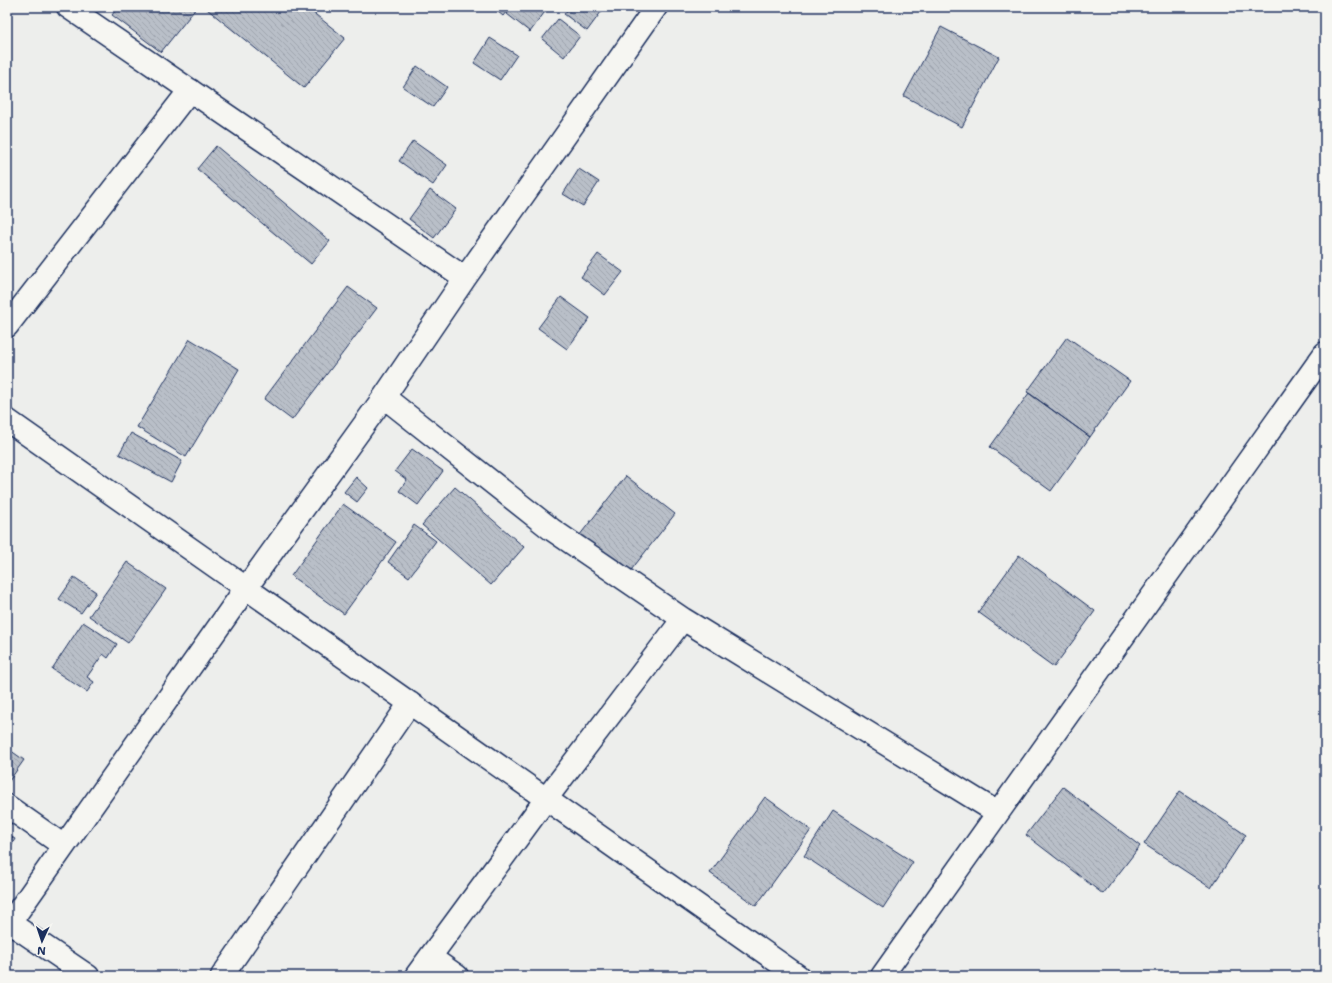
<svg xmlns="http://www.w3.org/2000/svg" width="1332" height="983" viewBox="0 0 1332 983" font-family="'Shantell Sans',sans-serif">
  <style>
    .building { fill: url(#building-back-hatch); stroke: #1b2f5e }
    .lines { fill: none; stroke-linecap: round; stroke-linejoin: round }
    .minor-casing { stroke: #1b2f5e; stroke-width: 25 }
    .minor { stroke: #f6f6f2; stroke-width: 22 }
  </style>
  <defs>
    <pattern id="building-back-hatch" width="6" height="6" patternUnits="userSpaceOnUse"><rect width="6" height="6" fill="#b9bfc8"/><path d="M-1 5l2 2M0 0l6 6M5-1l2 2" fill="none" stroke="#9ea4ae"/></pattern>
  </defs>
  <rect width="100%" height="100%" fill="#edeeec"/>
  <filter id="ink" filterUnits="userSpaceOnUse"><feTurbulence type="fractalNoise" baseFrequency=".025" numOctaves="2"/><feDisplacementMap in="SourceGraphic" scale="8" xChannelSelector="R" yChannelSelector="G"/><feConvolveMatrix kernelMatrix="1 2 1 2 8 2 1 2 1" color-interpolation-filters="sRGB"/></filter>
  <g filter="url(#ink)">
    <path class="building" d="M118,7h79l-36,45 -49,-37z
      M208,7h98l39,31 -41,50 -97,-79z
      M492,7h18l-7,9z
      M513,7h31l3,2 -17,23 -23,-18z
      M570,7h33l1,1 -17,23 -23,-17z
      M558,19l22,17 -16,21 -22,-18z
      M941,27l58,30 -37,70 -58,-31z
      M490,38l27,17 -17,25 -26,-17z
      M417,66l30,21 -14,20 -30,-20z
      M413,141l34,24 -14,20 -34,-24z
      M216,146l114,95 -19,23 -114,-95z
      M579,169l20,13 -16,24 -20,-12z
      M430,190l26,19 -22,29 -25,-19z
      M598,254l25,18 -18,23 -24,-18z
      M348,287l29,21 -85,112 -28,-21z
      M561,297l29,21 -23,31 -29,-21z
      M1067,337l63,44 -40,56 -63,-45z
      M190,339l49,30 -53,88 -49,-30z
      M1029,393l61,44 -39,54 -61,-44z
      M131,433l51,28 -11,21 -52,-28z
      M412,449l31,22 -25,34 -19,-14 8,-11 -12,-9z
      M626,476l49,38 -47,60 -49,-38z
      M356,477l12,11 -11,14 -13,-10z
      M455,487l69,60 -33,38 -69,-60z
      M343,504l53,38 -52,72 -53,-38z
      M414,525l22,16 -27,36 -21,-15z
      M1019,555l76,56 -41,56 -76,-55z
      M127,562l39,27 -38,54 -39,-27z
      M74,577l22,15 -15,21 -22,-14z
      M83,622l34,22 -9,14 -5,-4 -16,23 7,5 -7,10 -35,-23z
      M7,748l17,12 -17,24z
      M1063,787l77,59 -37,48 -77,-59z
      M1180,791l66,44 -35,53 -67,-44z
      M765,797l46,33 -55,76 -46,-33z
      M833,811l80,51 -30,46 -79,-52z
      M7,834l8,5 -8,14z"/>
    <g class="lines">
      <defs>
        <path id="minor" d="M68,7l397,271
          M7,326l183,-236
          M384,397l167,132 132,90 315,194
          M7,420l791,556
          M7,806l57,40
          M10,923l78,53
          M7,927l239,-339 138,-191 81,-119 191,-271
          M430,957l27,19
          M222,976l188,-273
          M416,976l130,-177 137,-180
          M882,976l443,-623"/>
      </defs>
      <use href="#minor" class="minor-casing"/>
      <use href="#minor" class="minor"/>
    </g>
  </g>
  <rect width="1332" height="983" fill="none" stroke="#f6f6f2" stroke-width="24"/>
  <rect x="12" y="12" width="1308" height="959" fill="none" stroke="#1b2f5e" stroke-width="1.5" filter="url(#ink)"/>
  <g transform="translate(42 941) rotate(183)" stroke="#f6f6f2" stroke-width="3" paint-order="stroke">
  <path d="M0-3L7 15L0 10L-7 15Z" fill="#1b2f5e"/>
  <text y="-6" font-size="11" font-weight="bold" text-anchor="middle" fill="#1b2f5e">N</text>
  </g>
</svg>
